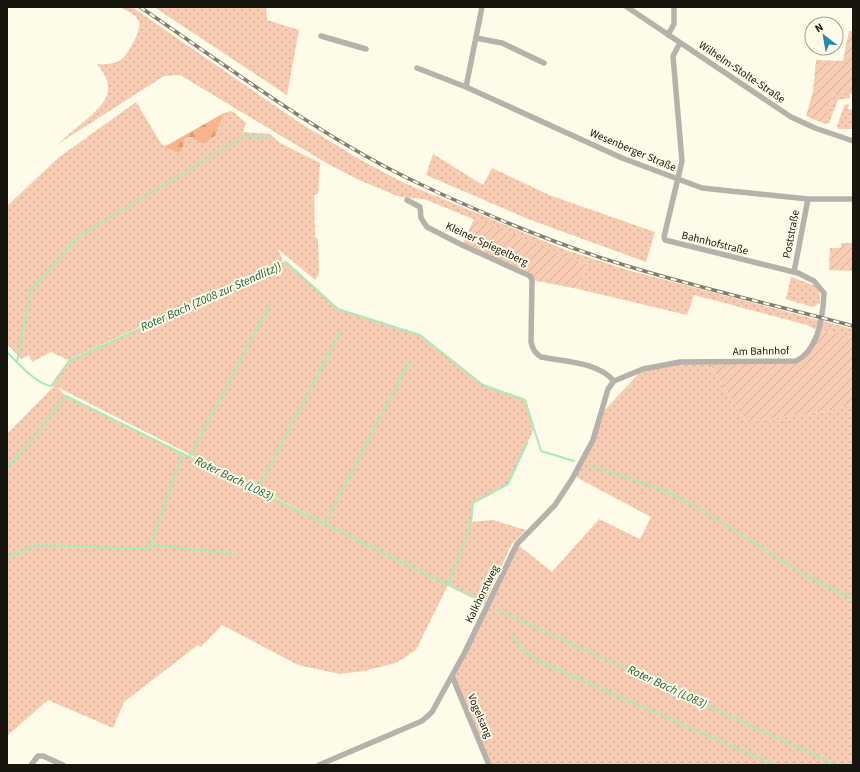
<svg xmlns="http://www.w3.org/2000/svg" width="860" height="772" viewBox="0 0 860 772" font-family="'Source Sans 3',sans-serif">
  <style>
    .grass { fill: url(#grass-dots); fill-rule: evenodd }
    .forest { fill: url(#forest-firs) }
    .garden { fill: url(#garden-furrows) }
    .lines { fill: none; stroke-linecap: round; stroke-linejoin: round }
    .stream { stroke: #a8ebba; stroke-width: 2 }
    .minor { stroke: #b6b1aa; stroke-width: 5.5 }
    .rail-casing { stroke: #7f7e72; stroke-width: 3.5 }
    .rail { stroke: #fefce8; stroke-width: 2; stroke-dasharray: 6; stroke-linecap: butt }
    .labels { text-anchor: middle; dominant-baseline: central; stroke-width: 4; stroke-linejoin: round; paint-order: stroke }
    .street-label { font-size: 11px; fill: #16160f; stroke: #fefce8 }
    .water-label { font-size: 12px; font-style: italic; fill: #155f32; stroke: #fefce8 }
  </style>
  <defs>
    <pattern id="grass-dots" width="8" height="8" patternUnits="userSpaceOnUse"><rect width="8" height="8" fill="#f8ccb3"/><path d="M2 2h.1M6 6h.1" fill="none" stroke="#d4ae99" stroke-width="1.8" stroke-linecap="round"/></pattern>
    <pattern id="forest-firs" width="22" height="20" patternUnits="userSpaceOnUse"><rect width="22" height="20" fill="#f8b58b"/><path d="M5 1l3.5 6h-7zM16 11l3.5 6h-7z" fill="#d49b77"/></pattern>
    <pattern id="garden-furrows" width="10" height="10" patternUnits="userSpaceOnUse"><rect width="10" height="10" fill="#f8ccb3"/><path d="M-1 1l2-2M0 10L10 0M9 11l2-2" fill="none" stroke="#d4ae99"/></pattern>
  </defs>
  <rect width="100%" height="100%" fill="#fefce8"/>
  <path class="grass" d="M120,7h12l165,114 62,38 45,24 162,67 65,21 222,58v8l-36,-7 -10,-5 -113,-30 -7,20 -109,-26 9,-25 -65,-25 -98,-40 -24,-2 -41,-17 -31,-16 -148,-89 -16,1 -106,68c10,-9 19,-17 29,-25 21,-19 30,-30 10,-55 8,1 17,0 24,-4 7,-5 21,-31 18,-38 -3,-8 -12,-11 -19,-15z
    M154,7h112l1,13 32,10 -12,65z
    M846,89l7,1v4h-3v4l-12,2 -9,23 -4,1 8,-30h12z
    M136,102l26,43 16,8 4,-2 3,-12 33,-9 2,-12 4,-5 6,-2 5,2 11,10 -3,9 27,2 10,9 40,20 -2,31 -4,1 1,42 3,2 1,35 -4,6 -37,-31 5,12 -215,99 -17,-8 -19,10 -3,-7 -8,4 -14,-15v-138l51,-48z
    M846,104l3,1 -1,4 5,1v19h-15l-1,-3 7,-20z
    M433,154l50,31 9,-17 57,27 106,37 -9,30 -118,-43 -102,-44z
    M286,262l52,47 82,26 63,50 42,15 9,29 -26,55 -35,19 -2,19 22,-2 33,10 -15,15 -26,58 -37,-18 -32,65 -20,13 -32,8 -24,3 -42,-9 -76,-40 -21,22 -3,-2 -74,57 -11,26 -65,-28 -41,36v-302l47,-48h-3l18,-25zM57,387l284,144 -275,-135z
    M791,277l25,9 4,9v8l-7,4 -27,-8z
    M711,362v5l35,55 88,-12 19,-7v362h-364l-37,-89 65,-132 35,28 47,-53 41,20 11,-22 -77,-41 19,-36 7,-25 43,-46 12,-3z"/>
  <path class="forest" d="M224,113l-9,23 -12,7 -13,-6 -5,2 -3,12 -4,2 -14,-6z"/>
  <path class="garden" d="M849,31h4v59h-7l-1,4h-12l-8,30 -19,-8 7,-24 3,-32 27,1z
    M474,219l113,45 -9,25 -46,-9 -2,-4 -68,-31z
    M841,243h12v28l-24,-1 1,-22h11z
    M817,330l36,7v66l-19,7 -88,12 -35,-55v-5l85,-1 7,-4z"/>
  <g class="lines">
    <path class="stream" d="M7,352c10,10 30,33 44,34l18,-25 217,-99 52,47 82,26 63,50 42,15 16,51 33,10
      M17,362l13,-71 49,-55 167,-101 23,4
      M190,456l79,-150
      M591,466l70,23 36,18 108,68 48,24
      M7,467l15,-15 44,-56 419,207
      M257,490l83,-158
      M325,523l85,-163
      M151,545l83,9
      M7,557l31,-12 111,4 33,-96
      M448,585l23,-62 2,-20 35,-19 19,-41
      M497,610l340,155
      M512,635l8,13 18,13 237,104"/>
    <path class="minor" d="M627,7l164,110 24,11 38,13
      M668,35l6,-11v-17
      M321,36l45,13
      M476,38l26,5 42,20
      M417,68l49,19 156,71 80,30 106,11h45
      M466,87l16,-80
      M407,200l13,7 1,11 6,9 35,18 68,31 2,4 -1,62c2,8 4,11 10,15 25,5 56,5 73,24
      M794,272l14,-73
      M452,676l37,89
      M31,765l7,-9h5l20,9
      M319,765l103,-44 10,-9 33,-60 52,-108 38,-39 17,-26 21,-39 15,-51 6,-8 29,-12 37,-7 116,-1c23,-11 27,-45 28,-68l-10,-12 -16,-8 -133,-33 -1,-3 18,-76 -9,-105 7,-13"/>
    <defs>
      <path id="rail" d="M140,7c90,61 186,134 284,179 60,28 122,54 184,74 81,26 163,44 245,66"/>
    </defs>
    <use href="#rail" class="rail-casing"/>
    <use href="#rail" class="rail"/>
  </g>
  <g class="labels">
    <g class="street-label">
      <text transform="translate(742 72) rotate(34)">Wilhelm-Stolte-Straße</text>
      <text transform="translate(633 150) rotate(23)">Wesenberger Straße</text>
      <text transform="translate(791 234) rotate(-79)">Poststraße</text>
      <text transform="translate(715 243) rotate(14)">Bahnhofstraße</text>
      <text transform="translate(487 244) rotate(25)">Kleiner Spiegelberg</text>
      <text transform="translate(761 351) rotate(-1)">Am Bahnhof</text>
      <text transform="translate(482 594) rotate(-64)">Kalkhorstweg</text>
      <text transform="translate(480 716) rotate(67)">Vogelsang</text>
    </g>
    <g class="water-label">
      <text transform="translate(211 297) rotate(-24)">Roter Bach (Z008 zur Stendlitz))</text>
      <text transform="translate(234 479) rotate(26)">Roter Bach (L083)</text>
      <text transform="translate(667 687) rotate(25)">Roter Bach (L083)</text>
    </g>
  </g>
  <rect width="860" height="772" fill="none" stroke="#16160f" stroke-width="16"/>
  <g transform="translate(824 36) rotate(329)"><circle r="19" fill="#fefce8" stroke="#a1a091"/>
  <path d="M0-3L7 15L0 10L-7 15Z" fill="#1e8cb2"/>
  <text y="-6" font-size="11" font-weight="bold" text-anchor="middle" fill="#16160f">N</text>
  </g>
</svg>
